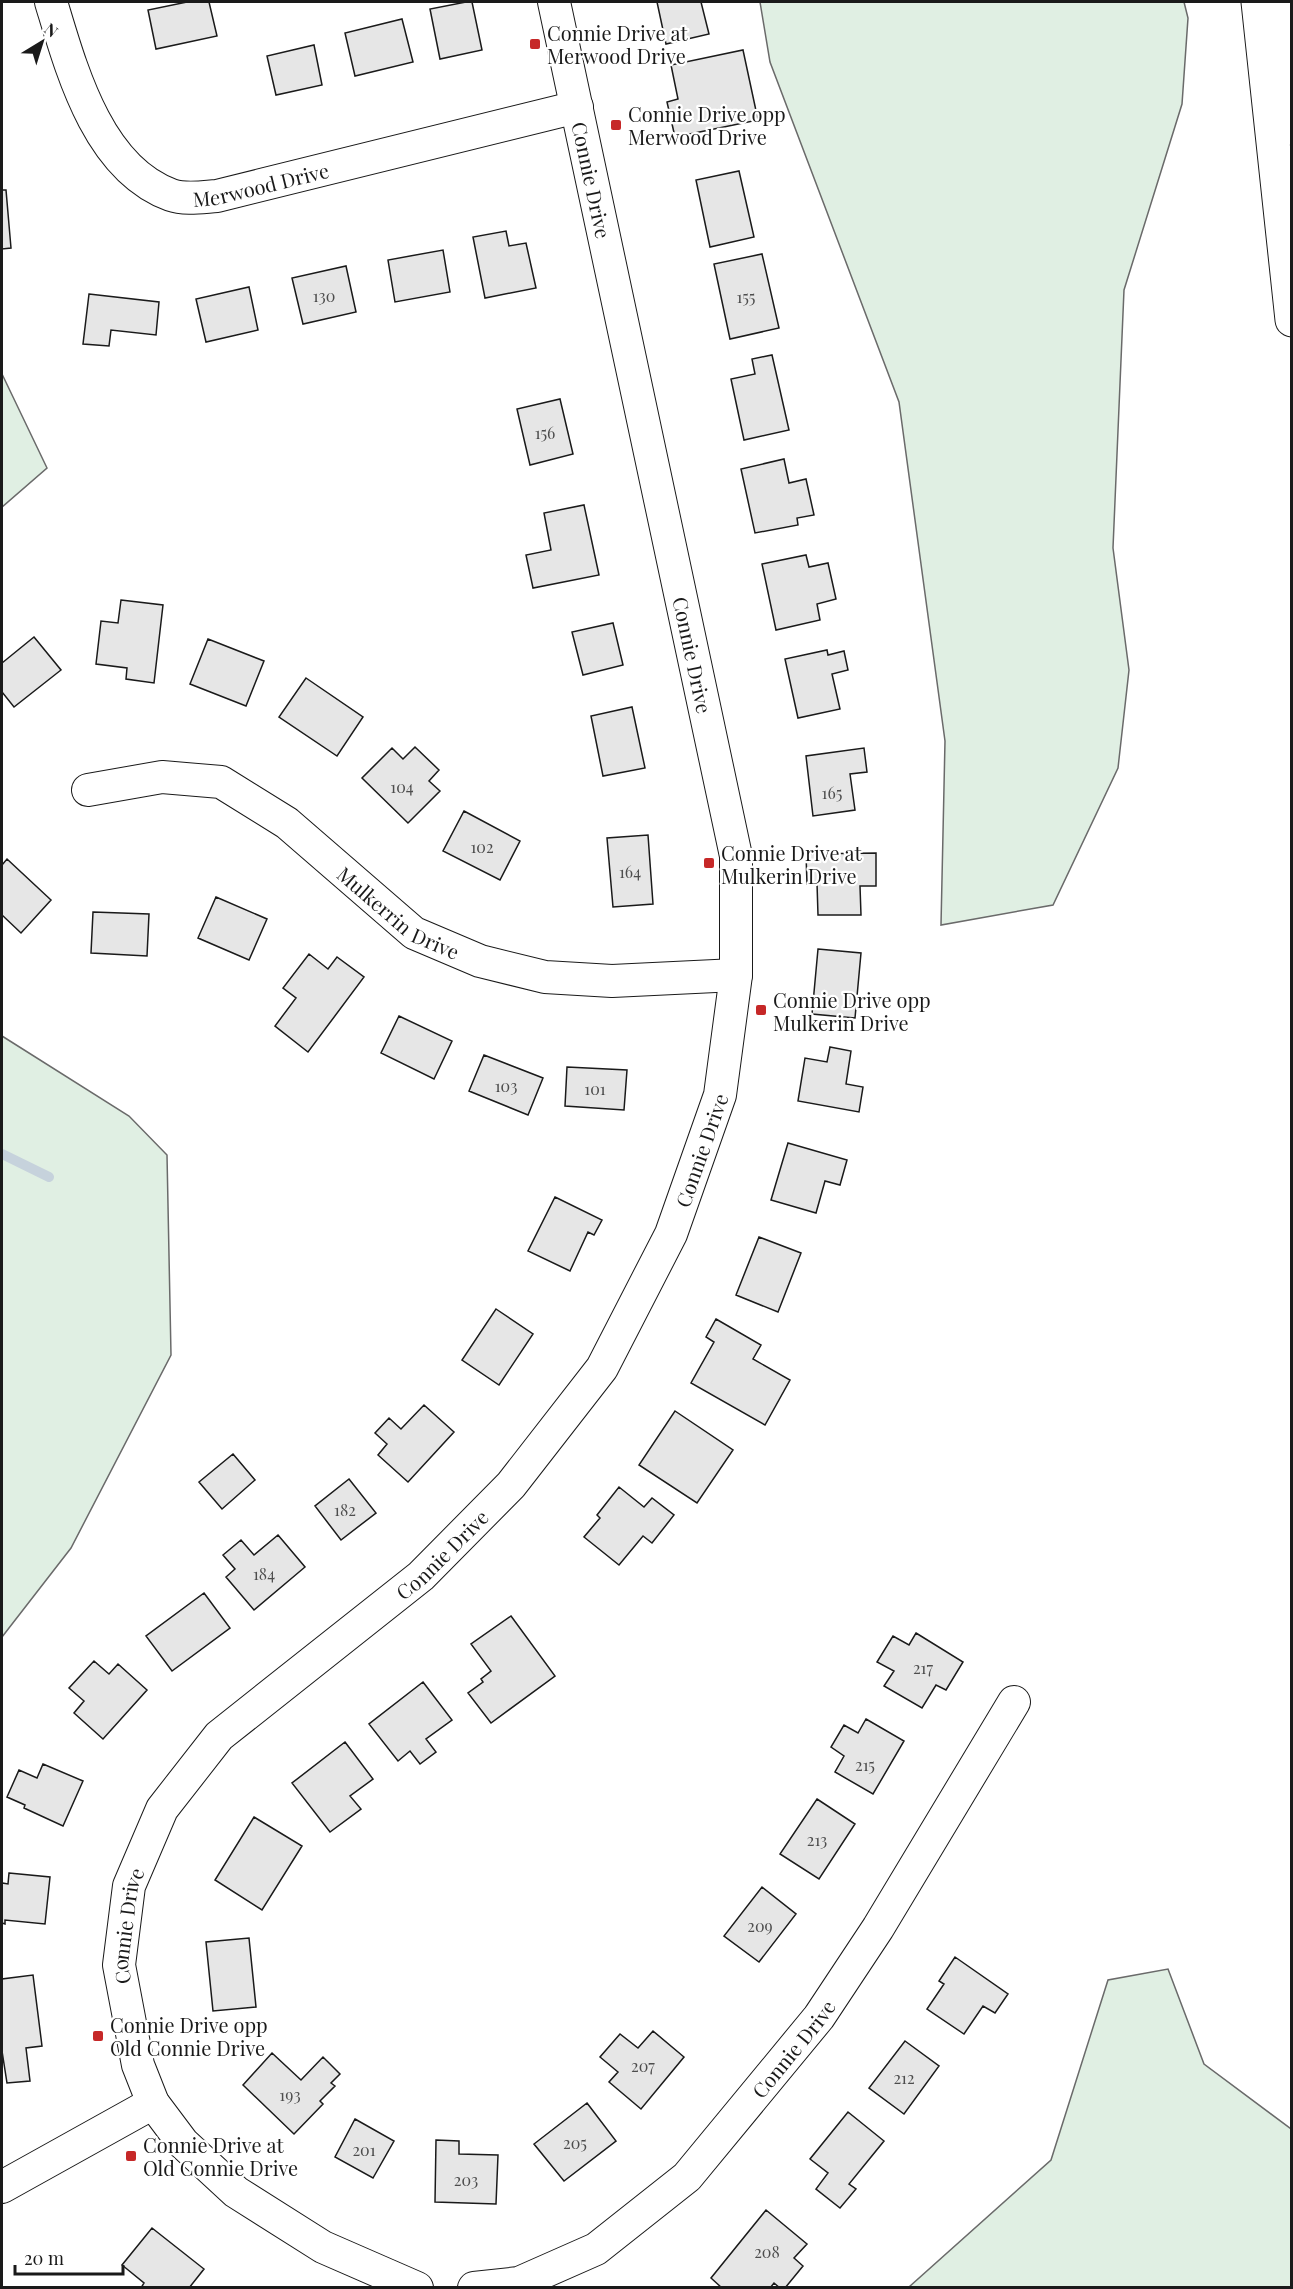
<svg xmlns="http://www.w3.org/2000/svg" width="1293" height="2289" viewBox="0 0 1293 2289" font-family="'Playfair Display',serif">
  <style>
    .green { fill: #e0efe3; stroke: #6a6a6a; stroke-width: 1.5 }
    .lines { fill: none; stroke-linecap: round; stroke-linejoin: round }
    .stream { stroke: #c6d2dc; stroke-width: 10 }
    .building { fill: #e6e6e6; stroke: #1a1a1a; stroke-width: 1.5 }
    .street-casing { stroke: #1a1a1a; stroke-width: 34 }
    .highway-casing { stroke: #1a1a1a; stroke-width: 35 }
    .street { stroke: #fff; stroke-width: 32 }
    .highway { stroke: #fff; stroke-width: 33 }
    .poi-dot { fill: #c62828; stroke: #fff; stroke-width: 2 }
    .labels { text-anchor: middle; dominant-baseline: central; stroke-width: 4.5; stroke-linejoin: round; paint-order: stroke }
    .number-label { font-size: 16px; fill: #4d4d4d }
    .poi-label { font-size: 20px; fill: #1a1a1a; stroke: #fff; text-anchor: start }
    .street-label { font-size: 20px; fill: #1a1a1a; stroke: #fff }
  </style>
  <rect width="100%" height="100%" fill="#fff"/>
  <path class="green" d="M760,2h424l4,16 -6,86 -58,186 -11,258 16,122 -11,98 -65,137 -112,20 4,-184 -46,-339 -129,-340z
    M2,374l45,94 -45,39z
    M2,1036l127,80 38,39 4,200 -100,193 -69,89z
    M1168,1969l36,95 87,65v158h-382l142,-127 57,-180z"/>
  <g class="lines">
    <path class="stream" d="M2,1154l47,23"/>
  </g>
  <path class="building" d="M187,2h22l8,34 -61,13 -8,-39z
    M466,2h6l10,48 -42,9 -10,-50z
    M657,2h44l8,32 -43,10z
    M402,19l11,43 -58,14 -10,-43z
    M314,45l8,40 -46,10 -9,-39z
    M743,50l15,70 -83,17 -8,-35 11,-3 -7,-34z
    M739,171l15,66 -44,10 -14,-67z
    M2,190h4l5,58 -9,1z
    M506,231l3,15 17,-3 10,45 -51,10 -12,-61z
    M443,250l7,42 -55,10 -7,-42z
    M762,254l17,74 -49,11 -16,-75z
    M346,266l10,46 -53,12 -11,-46z
    M249,287l9,43 -52,12 -10,-43z
    M89,294l70,8 -3,33 -45,-5 -2,16 -26,-2z
    M772,355l17,75 -45,10 -13,-61 24,-5 -3,-15z
    M560,399l13,55 -43,11 -13,-56z
    M784,459l5,24 17,-4 8,36 -17,3 1,7 -43,8 -14,-64z
    M584,505l15,70 -66,13 -7,-33 25,-5 -7,-37z
    M806,555l3,12 19,-4 8,36 -19,5 3,16 -44,10 -14,-66z
    M121,600l42,5 -9,78 -28,-4 1,-11 -31,-4 5,-43 17,2z
    M613,623l10,42 -40,10 -11,-43z
    M34,637l27,33 -47,37 -12,-15v-29z
    M208,639l56,22 -18,45 -56,-22z
    M827,650l1,5 16,-4 4,19 -16,4 8,35 -42,9 -13,-59z
    M306,678l57,39 -26,39 -58,-39z
    M632,707l13,61 -42,8 -12,-60z
    M415,747l24,23 -10,11 11,10 -32,32 -46,-45 30,-30 11,11z
    M864,748l3,24 -17,2 5,36 -42,6 -7,-60z
    M464,811l56,30 -20,39 -57,-29z
    M648,835l5,69 -40,3 -6,-69z
    M876,853v33h-16l1,29h-43l-1,-32 -10,1 -1,-30z
    M7,859l44,41 -30,33 -19,-18v-50z
    M216,897l51,22 -18,41 -51,-22z
    M93,912l56,2 -2,42 -56,-3z
    M818,949l43,4 -6,65 -43,-4z
    M309,954l19,15 9,-12 27,20 -56,75 -33,-26 21,-28 -13,-10z
    M399,1016l53,25 -18,38 -53,-26z
    M830,1047l21,4 -5,33 17,3 -4,25 -61,-11 7,-43 22,4z
    M484,1055l59,23 -15,37 -59,-24z
    M567,1067l60,3 -3,40 -59,-4z
    M788,1143l59,17 -7,25 -15,-4 -9,32 -45,-13z
    M555,1197l47,23 -8,15 -6,-3 -18,39 -42,-20z
    M759,1237l42,16 -23,59 -42,-17z
    M496,1309l37,25 -34,51 -37,-25z
    M716,1319l45,26 -8,14 37,21 -25,45 -74,-42 23,-41 -8,-5z
    M424,1405l30,27 -46,50 -30,-27 9,-11 -12,-11 14,-15 12,11z
    M675,1411l58,39 -36,53 -58,-38z
    M233,1454l22,26 -33,29 -23,-27z
    M349,1479l27,34 -35,27 -26,-34z
    M619,1487l25,20 8,-9 22,17 -22,28 -9,-7 -24,29 -35,-28 16,-19 -3,-3z
    M278,1535l27,32 -51,43 -28,-33 9,-8 -12,-14 18,-15 13,15z
    M204,1593l26,35 -58,43 -26,-35z
    M511,1616l44,60 -64,47 -23,-30 15,-11 -2,-3 10,-8 -20,-27z
    M916,1633l47,29 -17,28 -10,-5 -14,23 -38,-22 10,-15 -17,-9 16,-26 16,9z
    M94,1661l15,13 9,-10 29,26 -44,49 -29,-26 10,-12 -15,-13z
    M423,1682l29,38 -26,19 10,13 -16,12 -10,-13 -12,10 -29,-37z
    M866,1719l38,22 -31,53 -38,-22 9,-16 -13,-9 13,-22 14,8z
    M345,1742l28,37 -23,17 11,13 -31,23 -38,-49z
    M43,1764l40,17 -20,45 -39,-18 1,-3 -18,-8 12,-27 18,8z
    M817,1799l38,25 -36,55 -39,-25z
    M254,1817l48,29 -40,64 -47,-30z
    M9,1873l41,4 -5,47 -40,-4v4l-3,-1v-40l6,1z
    M762,1887l34,27 -37,48 -35,-26z
    M249,1938l7,69 -43,4 -7,-69z
    M955,1957l53,37 -13,19 -12,-7 -19,28 -37,-25 17,-25 -5,-3z
    M33,1975l9,71 -16,2 4,33 -23,2 -5,-32v-72z
    M653,2031l31,26 -43,52 -32,-27 9,-10 -18,-15 20,-23 18,14z
    M905,2041l34,25 -35,48 -35,-26z
    M272,2053l29,27 22,-23 17,17 -9,9 4,3 -15,15 3,3 -29,30 -51,-49z
    M587,2103l29,38 -52,40 -30,-37z
    M848,2112l36,29 -35,43 7,5 -16,19 -24,-19 12,-16 -18,-14z
    M355,2119l39,22 -21,37 -38,-21z
    M436,2140l23,1v13l39,1 -2,49 -61,-2z
    M766,2210l41,34 -13,14 9,8 -18,22h-5l-6,-5 -4,5h-48l-11,-10z
    M152,2228l52,41 -15,19h-48l3,-5 -22,-18z"/>
  <g class="lines">
    <defs>
      <g id="street">
        <path id="s1" d="M51,2c20,66 46,166 120,193 14,5 31,2 46,1l360,-89"/>
        <path id="s2" d="M88,790l74,-13 59,5 66,41 127,110 66,28 65,16 67,4 124,-6"/>
        <path d="M2,2187l151,-84"/>
        <path id="s3" d="M417,2288l-94,-41 -87,-55 -53,-49 -30,-40 -15,-38 -19,-100 10,-79 33,-77 57,-73 202,-160 90,-91 91,-117 69,-134 49,-139 16,-120v-119l-182,-854"/>
        <path id="s4" d="M474,2288l45,-5 77,-34 91,-72 132,-160 59,-89 136,-226"/>
      </g>
      <path id="highway" d="M1258,2l34,318
        M1286,2l6,126"/>
    </defs>
    <use href="#street" class="street-casing"/>
    <use href="#highway" class="highway-casing"/>
    <use href="#street" class="street"/>
    <use href="#highway" class="highway"/>
  </g>
  <g class="poi-dot">
    <rect x="529" y="38" width="12" height="12" rx="3"/>
    <rect x="610" y="119" width="12" height="12" rx="3"/>
    <rect x="703" y="857" width="12" height="12" rx="3"/>
    <rect x="755" y="1004" width="12" height="12" rx="3"/>
    <rect x="92" y="2030" width="12" height="12" rx="3"/>
    <rect x="125" y="2150" width="12" height="12" rx="3"/>
  </g>
  <g class="labels">
    <g class="number-label">
      <text x="324" y="295">130</text>
      <text x="746" y="296">155</text>
      <text x="545" y="432">156</text>
      <text x="402" y="786">104</text>
      <text x="832" y="792">165</text>
      <text x="482" y="846">102</text>
      <text x="630" y="871">164</text>
      <text x="506" y="1085">103</text>
      <text x="595" y="1088">101</text>
      <text x="345" y="1509">182</text>
      <text x="264" y="1573">184</text>
      <text x="923" y="1667">217</text>
      <text x="865" y="1764">215</text>
      <text x="817" y="1839">213</text>
      <text x="760" y="1925">209</text>
      <text x="643" y="2065">207</text>
      <text x="904" y="2077">212</text>
      <text x="290" y="2094">193</text>
      <text x="575" y="2142">205</text>
      <text x="364" y="2149">201</text>
      <text x="466" y="2179">203</text>
      <text x="767" y="2251">208</text>
    </g>
    <g class="poi-label">
      <text x="547" y="32">Connie Drive at<tspan x="547" dy="23">Merwood Drive</tspan></text>
      <text x="628" y="113">Connie Drive opp<tspan x="628" dy="23">Merwood Drive</tspan></text>
      <text x="721" y="852">Connie Drive at<tspan x="721" dy="23">Mulkerin Drive</tspan></text>
      <text x="773" y="999">Connie Drive opp<tspan x="773" dy="23">Mulkerin Drive</tspan></text>
      <text x="110" y="2024">Connie Drive opp<tspan x="110" dy="23">Old Connie Drive</tspan></text>
      <text x="143" y="2144">Connie Drive at<tspan x="143" dy="23">Old Connie Drive</tspan></text>
    </g>
    <g class="street-label">
      <text transform="translate(592 180) rotate(78)">Connie Drive</text>
      <text stroke="none"><textPath href="#s1" startOffset="327">Merwood Drive</textPath></text>
      <text transform="translate(693 655) rotate(78)">Connie Drive</text>
      <text stroke="none"><textPath href="#s2" startOffset="356">Mulkerrin Drive</textPath></text>
      <text stroke="none"><textPath href="#s3" startOffset="1500">Connie Drive</textPath></text>
      <text stroke="none"><textPath href="#s3" startOffset="1014">Connie Drive</textPath></text>
      <text stroke="none"><textPath href="#s3" startOffset="510">Connie Drive</textPath></text>
      <text stroke="none"><textPath href="#s4" startOffset="412">Connie Drive</textPath></text>
    </g>
  </g>
  <rect width="1293" height="2289" fill="none" stroke="#1a1a1a" stroke-width="6"/>
  <g transform="translate(42 42) rotate(38)" stroke="#ffffff" stroke-width="4.5" paint-order="stroke">
  <path d="M0-4.5L10 22L0 15L-10 22Z" fill="#1a1a1a"/>
  <text y="-9" font-size="16" font-weight="bold" text-anchor="middle" fill="#1a1a1a">N</text>
  </g>
  <path d="M15 2265v9h108v-9" fill="none" stroke="#1a1a1a" stroke-width="3"/>
  <text x="24" y="2265" font-size="18" fill="#1a1a1a" stroke="#ffffff" stroke-width="4.5" paint-order="stroke">20 m</text>
</svg>
